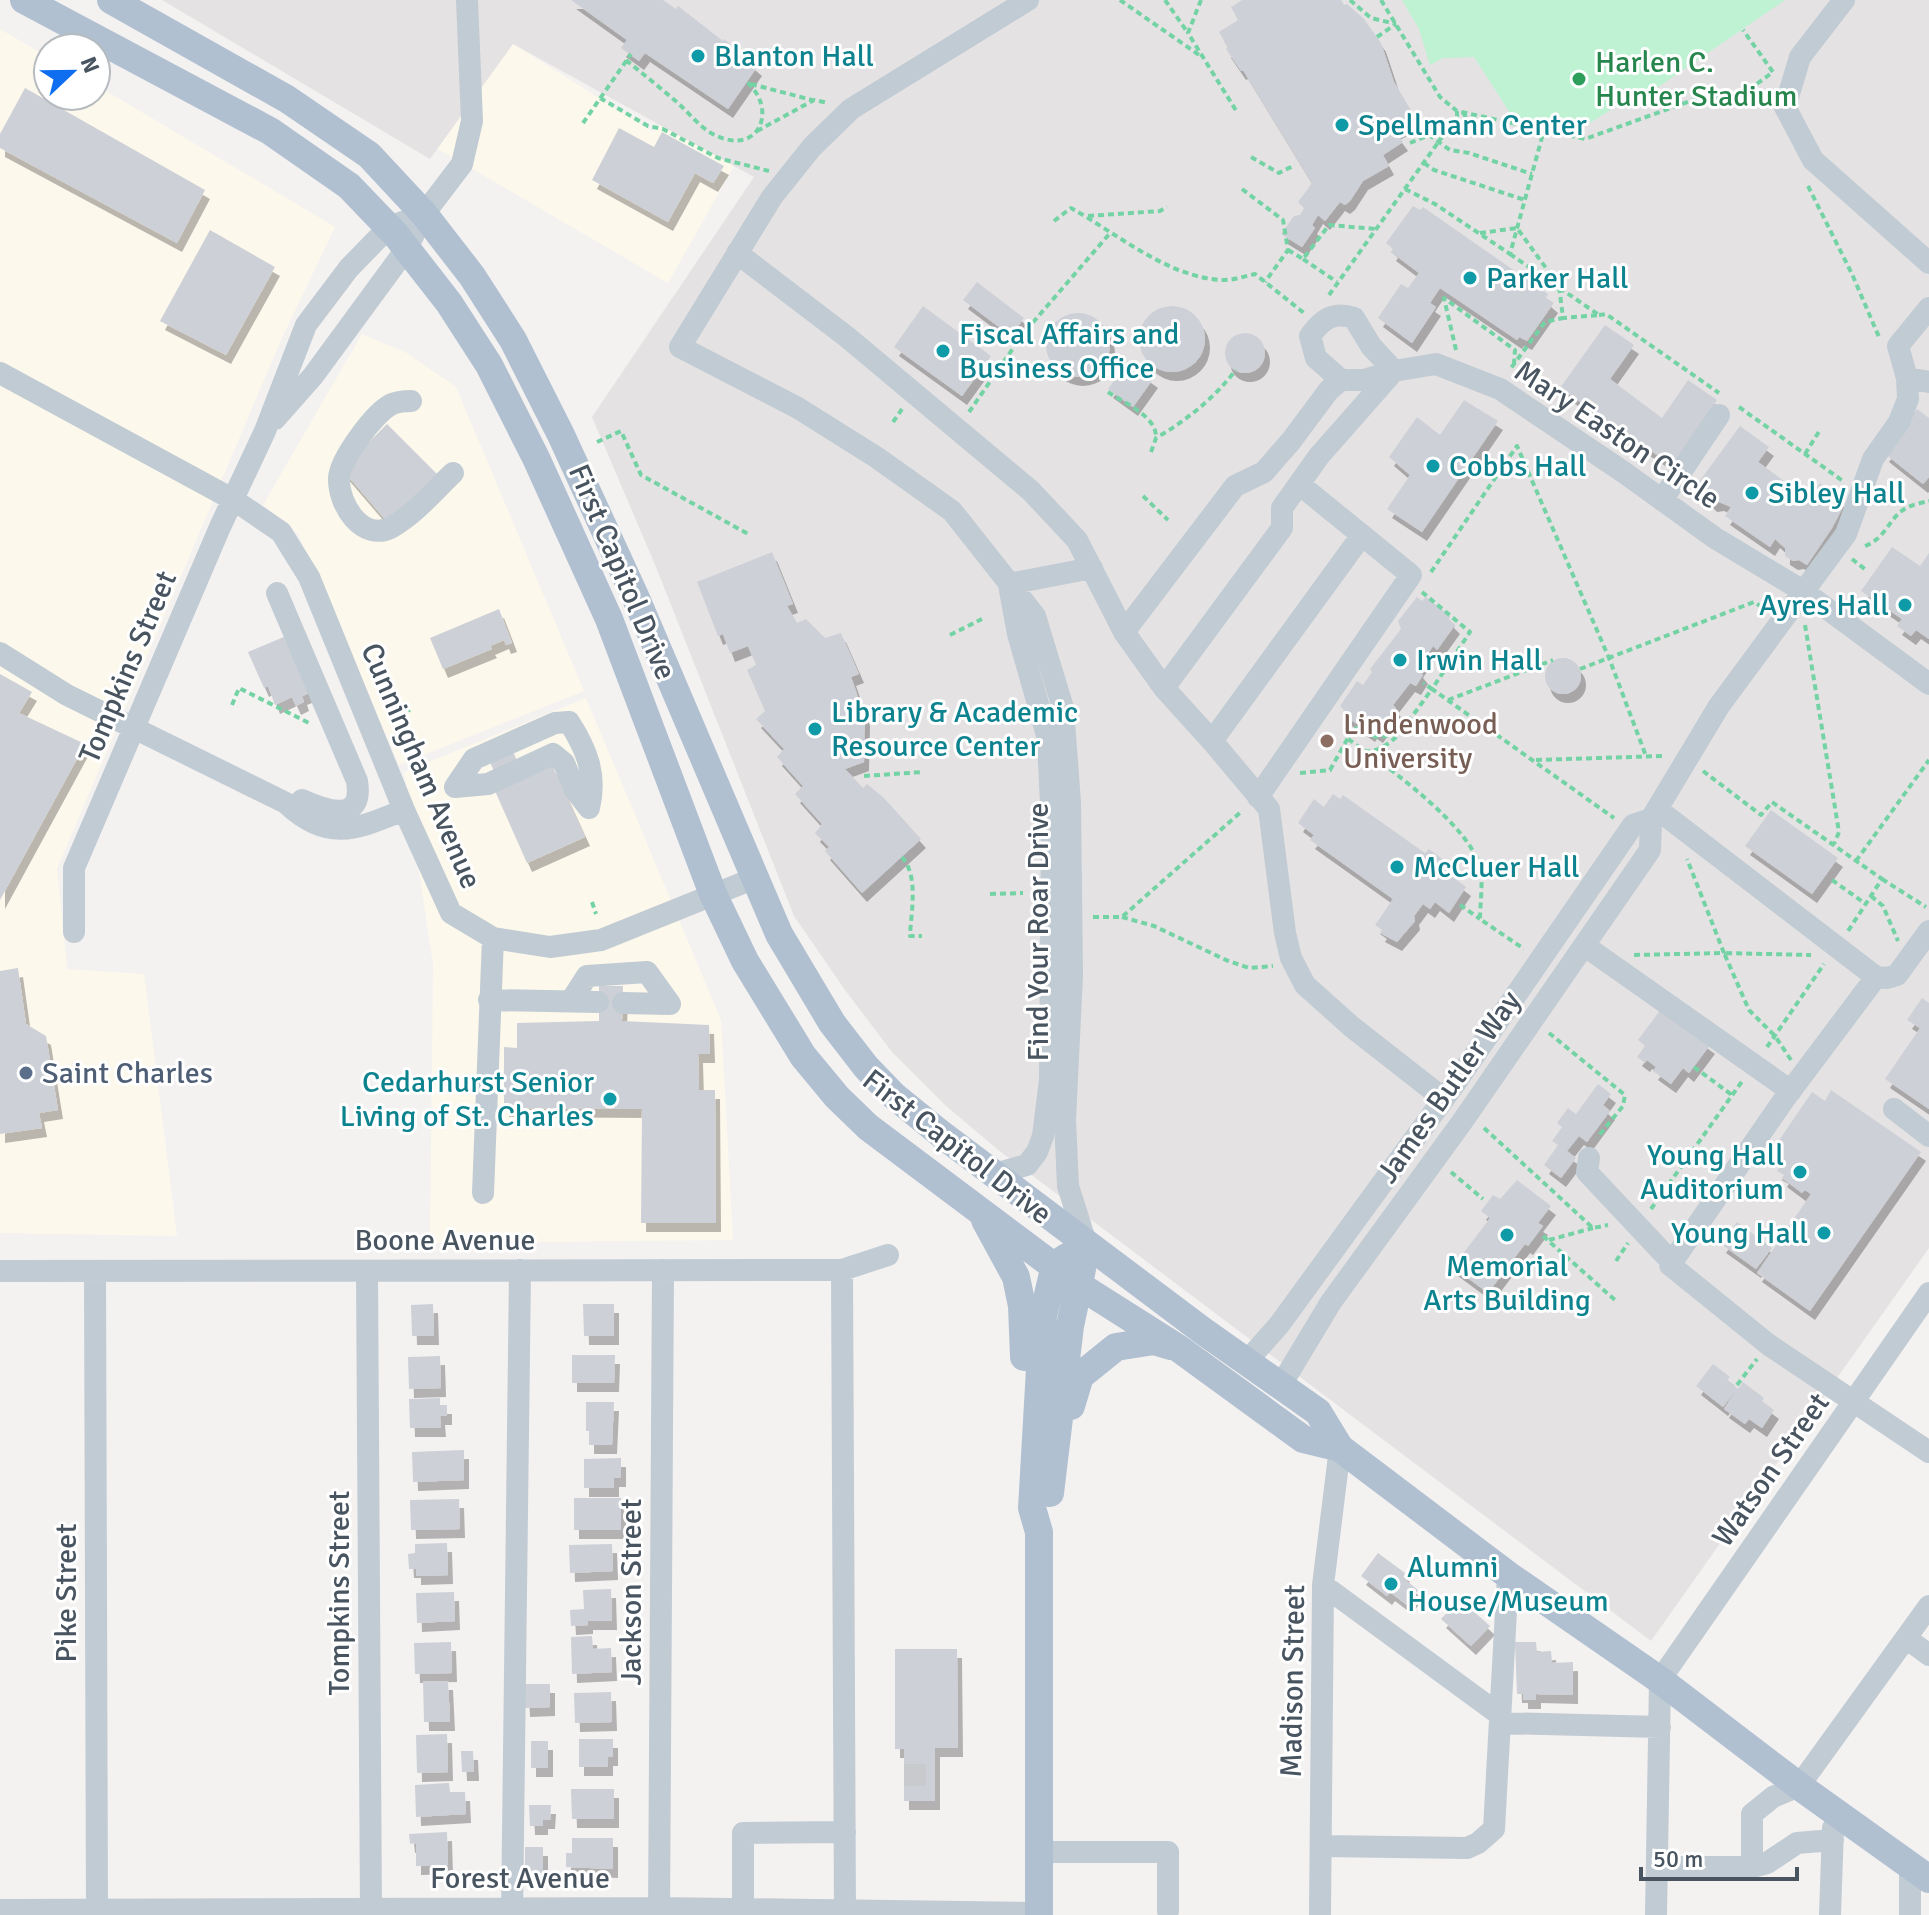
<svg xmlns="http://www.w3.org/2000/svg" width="1929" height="1915" viewBox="0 0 1929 1915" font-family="Signika,sans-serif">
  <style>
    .commercial { fill: #fdf8ec }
    .education { fill: #e5e2e3 }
    .green { fill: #bef2d3 }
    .building { fill: #cdd0d6; filter: url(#shadow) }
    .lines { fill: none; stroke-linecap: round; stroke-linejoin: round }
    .minor-tunnel { stroke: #c9cacd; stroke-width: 22; stroke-dasharray: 22 11; stroke-linecap: butt }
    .path { stroke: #74d3a5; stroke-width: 4; stroke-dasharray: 6 4; stroke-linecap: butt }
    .minor { stroke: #c1cbd3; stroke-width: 22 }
    .major { stroke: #b0c0d1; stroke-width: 28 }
    .culture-dot { fill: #0f9aa8; stroke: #fff; stroke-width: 3 }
    .leisure-dot { fill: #2e9e5b; stroke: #fff; stroke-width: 3 }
    .education-dot { fill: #8d6e63; stroke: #fff; stroke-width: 3 }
    .service-dot { fill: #5c6f8a; stroke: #fff; stroke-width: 3 }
    .labels { text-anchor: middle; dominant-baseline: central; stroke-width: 6; stroke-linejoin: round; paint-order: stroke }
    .culture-label { font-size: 30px; fill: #0d838f; stroke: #fff; text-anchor: start }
    .leisure-label { font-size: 30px; fill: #27864d; stroke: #fff; text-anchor: start }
    .street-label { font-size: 30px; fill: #485460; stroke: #fff }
    .education-label { font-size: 30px; fill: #785e54; stroke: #fff; text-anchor: start }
    .service-label { font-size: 30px; fill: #4e5e75; stroke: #fff; text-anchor: start }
  </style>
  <defs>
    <filter id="shadow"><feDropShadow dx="5" dy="9" stdDeviation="0" flood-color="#0004"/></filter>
  </defs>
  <rect width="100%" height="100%" fill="#f4f1f1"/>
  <path class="commercial" d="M182,0l328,42 143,90 10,-11 71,45 -66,117z
    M0,29l48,28v39h48v-11l239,142 -54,113 -224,529 10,100 77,5 33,262 -177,-3z
    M362,334l45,19 49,34 128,304 -185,74 -101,-231 -35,-29z
    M586,698l135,322 12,220 -303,3 3,-279 -29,-192z"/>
  <path class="education" d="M162,0h1767v1248l-278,393 -654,-492 -52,-44 -53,-53 -47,-62 -51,-74 -138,-349 -64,-150 162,-240 -241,-133 -83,115z"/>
  <path class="green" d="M1402,0h383l-137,94 -28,10 -43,27 -65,-15 -38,-59 -31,1 -13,7 -11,-36z"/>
  <path class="building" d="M571,0h92l13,9 2,-3 45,35 1,-2 33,28 -29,42 -83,-56 -6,8 -18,-13 6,-8z
    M1242,0h99l3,5 3,-1 17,15 17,24 13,39 22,37 -21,12 8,11 -20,13 6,11 -26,15 -13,20 -5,4 -5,-3 -15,19 -7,-6 -6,10 3,3 -13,19 -21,-13 13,-18 6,-1 4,-7 -6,-6 14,-19 -69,-113 -2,1 -15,-22 2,-2 -9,-15 19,-12 -7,-13z
    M25,88l180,102 -28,53 -177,-95v-14z
    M619,128l35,19 8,-15 62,34 -11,17 -18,-10 -27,49 -76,-42z
    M1413,206l7,4 3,-3 125,87 -2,4 7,6 -26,37 -8,-4 -2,3 -77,-52 -10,15 6,4 -24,36 -34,-25 23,-34 7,4 11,-15 -28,-21 2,-3 -7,-6z
    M210,230l65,37 -49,88 -66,-34z
    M977,282l47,36 -13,18 -48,-36z
    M923,306l68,50 -29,40 -68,-49z
    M1139 339a33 33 0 1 1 66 0a33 33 0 1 1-66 0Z
    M1046 345a32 32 0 1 1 64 0a32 32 0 1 1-64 0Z
    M1605,325l29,20 -24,34 52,39 26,-38 29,20 -45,65 -45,-30 -2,4 -23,-15 3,-5 -45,-31z
    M1225 353a20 20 0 1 1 40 0a20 20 0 1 1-40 0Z
    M1128,361l25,18 -20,28 -25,-18z
    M1464,400l34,21 -76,111 -35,-23 23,-34 -21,-18 28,-40 23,18z
    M1917,409l12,9v59l-6,7 -39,-31z
    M387,424l53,53 -50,48 -48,-56z
    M1740,426l29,21 -11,15 51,37 11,-16 25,20 -13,25 -25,37 -8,-5 -6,1 -8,-5v-8l-10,-9 -5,8 -45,-31 6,-9 -12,-5 -7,1 -16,-17z
    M1892,547l28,19 9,-13v86l-13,-9 -5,6 -14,-10 5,-7 -41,-28z
    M772,552l21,52 -6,2 10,17 9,-4 19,19 16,-5 18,41 -8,3 14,40 -1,45 -19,7 18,19 4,-4 17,14 37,41 -59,54 -37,-42 4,-4 -14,-14 7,-9 -27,-30 8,-8 -26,-29 7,-8 -28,-30 9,-8 -18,-41 9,-5 -8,-19 -18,7 -7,-19 -5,2 -21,-54z
    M1417,597l5,4 4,-4 24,19 -1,3 6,6 -18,25 -4,-4 -15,23 5,6 -7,11 -6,-3 -17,22 3,3 -18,26 -6,-4 -2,3 -26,-18 2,-3 -6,-6 17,-25 6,4 9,-13 -2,-3 31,-40 -3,-8z
    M499,609l13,34 -6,2 -2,-5 -14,6 2,3 -49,20 -13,-31z
    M291,634l21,58 -10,4 2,6 -8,4 -4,-9 -17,8 -7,-19 -4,2 -16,-36z
    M1545 676a18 18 0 1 1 36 0a18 18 0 1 1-36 0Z
    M0,674l32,18 -13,21 66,31 -85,156z
    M513,751l11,27 28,-13 33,72 -58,26 -32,-72 6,-3 -11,-26z
    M1333,794l7,5 3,-4 82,58 4,-4 20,15 -5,6 22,17 -17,26 -14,-11 -5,7 -7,-5 -9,12 1,5 -18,21 -17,-9 2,-3 -7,-5 18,-26 -83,-59 4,-5 -16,-12 16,-24 10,8z
    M1771,810l67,48 -26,36 -67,-48z
    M18,968l8,56 20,12 12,74 -19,3 3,15 -42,6v-163z
    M599,986h24l-1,35 87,4 1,29h-12l1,36h16l1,133h-75l1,-114 -138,-1v-61l13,1v-25l82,-2z
    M1922,998l7,5v106l-44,-30 35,-51 -13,-8z
    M1661,1009l49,36 -21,28 -6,-5 -12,16 -18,-13 3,-4 -9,-7 -2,3 -8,-6 8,-11 -7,-6z
    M1598,1084l13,10 -8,11 7,6 -23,31 -8,-6 -12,15 9,7 -15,20 -17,-13 14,-20 -6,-4 10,-14 -5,-4 11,-15 8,6z
    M1831,1090l90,62 -111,159 -53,-38 54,-79 -6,-4 -3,3 -20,-15 2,-3 -7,-4 6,-10 -12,-9 41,-60 13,9z
    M1517,1180l34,26 -13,17 5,3 -15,20 -3,-2 -37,49 -35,-26 37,-49 -9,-7 12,-16 7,4z
    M1737,1222l35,26 -16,21 -35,-25z
    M433,1304l1,32h-22l-1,-31z
    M583,1304h31v32h-30z
    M572,1355h43l-1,28h-42z
    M440,1356l1,32 -32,1 -1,-32z
    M1713,1364l17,13 -3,3 11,9 5,-7 21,16 -2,3 12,9 -12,18 -13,-9 -4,5 -21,-15 11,-17 -12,15 -27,-21z
    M440,1398v7h7v11h-7l1,12h-31l-1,-29z
    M586,1402h28l-2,43h-23v-14h-3z
    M464,1450v30l-51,2 -1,-30z
    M621,1458v20h-7v10h-30v-29z
    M574,1498h47v32h-47z
    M459,1499l1,30 -49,1 -1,-30z
    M447,1543l1,32 -32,1v-7h-7l-1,-15 7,-1v-9z
    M612,1544l1,27 -43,2 -1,-28z
    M1378,1553l27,20 -2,5 15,12 -11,15 -17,-13 -3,4 -26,-20z
    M611,1589l1,32h-24v4l-17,1 -1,-16 14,-1 -1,-19z
    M454,1592l1,29 -38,2 -1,-30z
    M1460,1599l30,27 -19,20 -30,-27z
    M592,1636l1,13 18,-1 1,24 -40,2 -1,-37z
    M451,1642l1,31 -37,1 -1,-31z
    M1515,1642h21l1,10 14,-1 1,12 21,-1v33l-37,-1v6h-13v-6h-6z
    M895,1649h62l1,99h-23v53h-31v-52h-9z
    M423,1681h25l2,41h-26z
    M524,1684h26v23l-25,1z
    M611,1692l1,30 -37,1 -1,-30z
    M447,1734l1,38 -31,1 -1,-38z
    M579,1739h34v18h-5v10h-29z
    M531,1741h17v27h-17z
    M461,1751h12l1,21h-12z
    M449,1783l1,9h15l1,22 -50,3 -1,-32z
    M571,1789h43v30h-42z
    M529,1805h22l-1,15h-7v6h-13z
    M447,1832l1,33 -32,1v-23l-6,1 -1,-10z
    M572,1838h41v31l-47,-2v-14h6z
    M525,1847h18v28h-18z"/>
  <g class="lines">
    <path class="minor-tunnel" d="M904,1775h31"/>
    <path class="path" d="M1120,0l82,57
      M1165,0l23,33
      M1201,0l-13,33 49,79
      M1350,0l21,18 25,6
      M1381,0l59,97 17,14 128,28 111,-40 43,-2 34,-25 -30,-42
      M1377,37l19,-13
      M626,60c18,15 36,29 53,44 12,11 23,26 38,32 42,19 61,-26 30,-54
      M751,84l61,16
      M600,98l48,28 15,3 55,29 51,13
      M1463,112l6,11 17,13
      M583,123l48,-69
      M757,131l57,-31 14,3
      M1410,143l19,-8 21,15 19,3 63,21
      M1251,157l28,16 16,-8
      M1424,163l10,7 91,30
      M1808,186l44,88 27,63
      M1242,189l41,31 5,30 -23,32
      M1405,189l30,15 75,50 34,-124
      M1088,216l72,-5 7,-4
      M1054,221l17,-13c45,25 99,71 153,72 11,0 21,-4 31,-6l49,39
      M1480,233l37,-5 42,58 4,32 -18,4 -34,46
      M1288,250l15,9 26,-34 47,4
      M1510,254l89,61 -36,3
      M1303,259l34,23
      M1329,295l128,-179v-5
      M1599,315l7,-1 113,79
      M1456,350l-12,-52 71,52 -1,13
      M1108,392c16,11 49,24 48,46
      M1739,407l104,74
      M969,412l54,-78 88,-102
      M893,422l9,-13
      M597,442l24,-11 20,44 109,60
      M1151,452l5,-14c31,-18 57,-39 80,-68
      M1805,454l15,-24
      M1143,496l25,24
      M1865,546c21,-8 23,-26 38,-36 7,-5 18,-7 26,-9
      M1852,559l14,11
      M1431,572l86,-126 92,212 37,98
      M1422,592l48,40 -38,57 182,129
      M1805,625l34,207 -5,12
      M950,635l32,-16
      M1580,669l174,-67 11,7
      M1448,700l105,-40
      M232,705l7,-17 72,36
      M390,719l20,-9
      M1348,739c5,3 13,10 18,12 12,2 29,-11 35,-20
      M1366,751c33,25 100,74 113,113 5,15 1,39 1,55l44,30
      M1536,760l127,-4
      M1703,771l58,44 11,-13 110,77 -34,52
      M1300,773l30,-3 24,-43c38,28 57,-10 78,-38l-9,-6
      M864,776l59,-4
      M902,857c17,20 9,54 8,79h12
      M1856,861l73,-101
      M1882,879l44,28
      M1832,880l34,24
      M990,894l33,-1
      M1871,896l12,10 15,35
      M592,902l4,12
      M1460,905l20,14
      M1093,917h29l120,-106
      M1122,917l32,9 72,34 23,8 24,-2
      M1634,955l90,-2 -37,-94
      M1549,1033l76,62 -2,11 -26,32
      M1767,1047l57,-83
      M1791,1060l-16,-24 -26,-26 -25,-57 87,2
      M1694,1067l38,28
      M1484,1128l109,100 15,-3
      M1451,1172l32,27
      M1651,1209l92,-129
      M1543,1236l72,64
      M1549,1240l44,-12
      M1616,1261l12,-18
      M1737,1385l20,-26"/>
    <path class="minor" d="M1028,0l-177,109 -39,38 -40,50 -92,150 118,61 78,49 76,54 83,105 28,92 7,94 2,174 -7,144 3,66 18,57
      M1844,0l-44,57 -15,50 28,53 116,103
      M737,253l110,84 184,154 46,49 47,92
      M0,373l234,127 47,32 28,45 95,233 47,103 42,25 57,9 51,-7 154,-62
      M1907,378l22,4
      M1341,380l-25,-22 -6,-22c12,-17 24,-25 44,-18l17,28 23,25
      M411,401c-6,0 -14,1 -19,3 -17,8 -52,55 -53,74 -1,27 24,65 53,49 23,-13 42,-36 61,-54
      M275,419l38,-43 94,-128 17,-34 38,-50 10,-43 -5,-121
      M1662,500l57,-85
      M1009,584l83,-16
      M277,593l80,188c7,43 -31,30 -55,19
      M0,653l67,42 219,108c42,40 71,26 118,7
      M1164,688l118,-160v-20l37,-52 74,-84
      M1212,741l150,-206
      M455,787l19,-28 81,-36 14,-1c18,28 28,53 20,86
      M455,787l33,-3 65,-30 11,9 11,27 14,18
      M1258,797l153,-222 -112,-91
      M1657,809l219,168 11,1 10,-3 32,-44
      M1651,819l68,-113 127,-172 27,-75 26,-37 9,-23 -1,-21 -9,-32 31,-38
      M74,932v-64l146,-341 45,-96 41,-106 43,-57 40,-41 35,-13
      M1585,946l206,145
      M1876,977l-93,124 -113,164 99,80 160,107
      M489,1000l109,2
      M571,1001l16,-25 60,-4 23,32 -47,-1
      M1444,1099l-92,-72 -47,-42 -14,-27 -6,-25 -16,-124 -57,-68 -48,-53 -40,-56 111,-146 29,-14 27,-31 38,-51 12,-10h23l30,-9 42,-7 64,25 122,82 93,67 88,53 126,93
      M1894,1109l35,27
      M1589,1158l-2,14 78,83
      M994,1174l33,-9 10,-13 6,-16 7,-56 2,-254 -4,-87 -30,-105 -9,-49
      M483,1193l10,-255
      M842,1270l3,645
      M0,1271l842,-1 46,-15
      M95,1271l2,644
      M367,1271l4,644
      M1247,1361l32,-36 177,-243 177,-257 18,-6 -1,31 -188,272 -131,180 -50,83
      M1323,1585l177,130
      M1906,1638l23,17
      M1500,1723l160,4
      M1321,1846l146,2 11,-5 16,-14 14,-254
      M1039,1852h129v59
      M1657,1867h95l15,-4 30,-20 36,-3
      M1752,1867v-53l21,-17 26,-11 130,-180
      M0,1910l659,-2 380,5
      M743,1910v-77l102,-1
      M512,1915l8,-645
      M659,1915l4,-645
      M1320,1915l3,-330 17,-137
      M1656,1915l4,-235 269,-387
      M1830,1915l3,-87
      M1910,1915v-50"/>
    <path class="major" d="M24,0l246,131 79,55 47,49 53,68 40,62 47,93 73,161 104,275 32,67 58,95 34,41 31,30 212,159 98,62 125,91 37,9
      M111,0l176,99 82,56 55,59 48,62 41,64 48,95 74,161 144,338 53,89 34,44 27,28 48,39 262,197 115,81 22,36 168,127 152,105 139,106 130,93
      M985,1220l31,57 6,29 2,51
      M1071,1406l9,-30 36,-29 38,-6 17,5
      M1050,1493l20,-167 12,-57
      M1039,1915v-383l-7,-24 11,-192 12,-51 12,-8"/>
  </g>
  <g class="culture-dot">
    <circle cx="698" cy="56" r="8"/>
    <circle cx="1342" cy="125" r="8"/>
    <circle cx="1470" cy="278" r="8"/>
    <circle cx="943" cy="351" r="8"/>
    <circle cx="1433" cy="466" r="8"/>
    <circle cx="1752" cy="493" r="8"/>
    <circle cx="1905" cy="605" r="8"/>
    <circle cx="1400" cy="660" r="8"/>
    <circle cx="815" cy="729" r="8"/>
    <circle cx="1397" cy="867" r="8"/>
    <circle cx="610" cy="1099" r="8"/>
    <circle cx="1800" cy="1172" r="8"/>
    <circle cx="1824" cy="1233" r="8"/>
    <circle cx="1507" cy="1235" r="8"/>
    <circle cx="1391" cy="1584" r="8"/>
  </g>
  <circle class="leisure-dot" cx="1579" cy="79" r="8"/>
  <circle class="education-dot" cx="1327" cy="741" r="8"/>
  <circle class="service-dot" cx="26" cy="1073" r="8"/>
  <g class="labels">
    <g class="culture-label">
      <text x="714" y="56">Blanton Hall</text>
      <text x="1358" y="125">Spellmann Center</text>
      <text x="1486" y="278">Parker Hall</text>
      <text x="959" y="334">Fiscal Affairs and<tspan x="959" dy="34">Business Office</tspan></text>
      <text x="1449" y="466">Cobbs Hall</text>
      <text x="1768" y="493">Sibley Hall</text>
      <text x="1889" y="605" text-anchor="end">Ayres Hall</text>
      <text x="1416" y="660">Irwin Hall</text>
      <text x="831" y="712">Library &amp; Academic<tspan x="831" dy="34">Resource Center</tspan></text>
      <text x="1413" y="867">McCluer Hall</text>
      <text x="594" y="1082" text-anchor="end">Cedarhurst Senior<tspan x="594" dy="34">Living of St. Charles</tspan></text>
      <text x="1784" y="1155" text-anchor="end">Young Hall<tspan x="1784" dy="34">Auditorium</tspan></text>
      <text x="1808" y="1233" text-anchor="end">Young Hall</text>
      <text x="1507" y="1266" text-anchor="middle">Memorial<tspan x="1507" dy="34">Arts Building</tspan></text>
      <text x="1407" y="1567">Alumni<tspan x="1407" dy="34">House/Museum</tspan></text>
    </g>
    <g class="leisure-label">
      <text x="1595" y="62">Harlen C.<tspan x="1595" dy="34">Hunter Stadium</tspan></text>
    </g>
    <g class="street-label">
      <text transform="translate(1617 435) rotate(34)">Mary Easton Circle</text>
      <text transform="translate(622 572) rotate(67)">First Capitol Drive</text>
      <text transform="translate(128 667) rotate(-67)">Tompkins Street</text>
      <text transform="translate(421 766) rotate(67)">Cunningham Avenue</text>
      <text transform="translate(1038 932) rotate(-90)">Find Your Roar Drive</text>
      <text transform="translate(1449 1087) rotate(-55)">James Butler Way</text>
      <text transform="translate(957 1147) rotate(38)">First Capitol Drive</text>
      <text x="445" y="1240">Boone Avenue</text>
      <text transform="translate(1771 1470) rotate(-55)">Watson Street</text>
      <text transform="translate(631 1592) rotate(-90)">Jackson Street</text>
      <text transform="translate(66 1593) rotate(-90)">Pike Street</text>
      <text transform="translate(339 1593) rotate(-90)">Tompkins Street</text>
      <text transform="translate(1293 1681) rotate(-89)">Madison Street</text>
      <text x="520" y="1878">Forest Avenue</text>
    </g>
    <g class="education-label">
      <text x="1343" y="724">Lindenwood<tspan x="1343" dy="34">University</tspan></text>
    </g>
    <g class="service-label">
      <text x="42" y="1073">Saint Charles</text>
    </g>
  </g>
  <g transform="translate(72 72) rotate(68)"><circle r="38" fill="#ffffff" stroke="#b6bbbf" stroke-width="2"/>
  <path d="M0-6L14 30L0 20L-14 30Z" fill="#0f6ef0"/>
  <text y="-12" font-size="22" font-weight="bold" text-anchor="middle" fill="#485460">N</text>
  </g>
  <path d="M1641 1867v12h156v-12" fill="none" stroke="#485460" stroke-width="4"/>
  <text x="1653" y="1867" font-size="24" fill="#485460" stroke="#ffffff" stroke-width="6" paint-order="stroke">50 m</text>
</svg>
